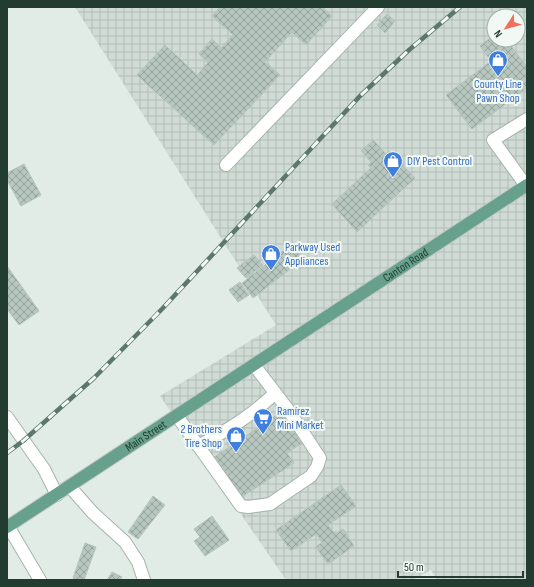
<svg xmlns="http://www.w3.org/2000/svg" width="534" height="587" viewBox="0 0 534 587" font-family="'Sofia Sans Condensed',sans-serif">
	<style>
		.industrial { fill: url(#industrial-grid); fill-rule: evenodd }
		.building { fill: url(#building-cross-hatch); stroke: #b4c5bc }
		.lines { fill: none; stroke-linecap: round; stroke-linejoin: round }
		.minor-casing { stroke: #a4b4ac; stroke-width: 14 }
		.major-casing { stroke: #c1c8c6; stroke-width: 14 }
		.minor { stroke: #fff; stroke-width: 12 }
		.major { stroke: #67a08c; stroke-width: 12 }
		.rail-casing { stroke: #5c786d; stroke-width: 4.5 }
		.rail { stroke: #f2f8f4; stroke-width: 3; stroke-dasharray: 9; stroke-linecap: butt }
		.labels { text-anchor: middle; stroke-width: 4; stroke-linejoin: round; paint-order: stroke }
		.shop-label { font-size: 12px; fill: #366cbe; stroke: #f2f8f4; text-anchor: start }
		.street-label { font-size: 12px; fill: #223c32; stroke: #f2f8f4 }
	</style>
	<defs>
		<pattern id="industrial-grid" width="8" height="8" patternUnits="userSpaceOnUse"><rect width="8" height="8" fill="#d0dbd5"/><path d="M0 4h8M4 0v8" fill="none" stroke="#b2bdb7"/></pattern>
		<pattern id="building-cross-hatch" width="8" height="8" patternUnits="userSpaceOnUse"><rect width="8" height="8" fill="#b7c6bf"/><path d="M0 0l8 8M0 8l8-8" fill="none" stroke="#94a29c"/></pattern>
	</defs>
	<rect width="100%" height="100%" fill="#e1ece6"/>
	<path class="industrial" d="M75 7H527V580H437L431 570 413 580H286L160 396 276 325ZM494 16H518V40H494Z"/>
	<g class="building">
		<polygon points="220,7 322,7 332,16 306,45 292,32 265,62 280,75 214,145 137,75 165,45 197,75 208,63 199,54 212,39 221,48 233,35 212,16"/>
		<polygon points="387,14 395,21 385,33 377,25"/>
		<polygon points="494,35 494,40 503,40 509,48 491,61 480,46"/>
		<polygon points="511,46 527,67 527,88 472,129 446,95"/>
		<polygon points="373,140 386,154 371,168 368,165 371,162 361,151"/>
		<polygon points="389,151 415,178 357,232 332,204"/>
		<polygon points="24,164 41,195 21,206 7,180 7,173"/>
		<polygon points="292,244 303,259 253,298 242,283"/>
		<polygon points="254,255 263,265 246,278 237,268"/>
		<polygon points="7,266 39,311 19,325 7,309"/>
		<polygon points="240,282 249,295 238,302 229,290"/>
		<polygon points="281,412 302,443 287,453 294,463 240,498 213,458"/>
		<polygon points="341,485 356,506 328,525 335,534 343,529 354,546 328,564 316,547 322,542 316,534 291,551 276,530"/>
		<polygon points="153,496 165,505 138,539 128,532"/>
		<polygon points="212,516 229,540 205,556 194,541 200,537 194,529"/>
		<polygon points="85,543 96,547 84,580 78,580 73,578"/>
		<polygon points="112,572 122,577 120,580 107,580"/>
	</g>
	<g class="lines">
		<g class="minor-casing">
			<g id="minor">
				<polyline points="527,119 493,140 527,187"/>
				<polyline points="226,165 378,7"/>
				<polyline points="177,416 241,506 248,507 270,504 311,476 317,467 320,458 289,411 254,365"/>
				<polyline points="7,417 44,469 57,495"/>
				<path d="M198 446C224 433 255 413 275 393"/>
				<polyline points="70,487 93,513 125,542 138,562 144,580"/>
				<polyline points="8,526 40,580"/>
			</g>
		</g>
		<g class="major-casing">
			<g id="major">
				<path id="s1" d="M7 527 527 185"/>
			</g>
		</g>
		<use href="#minor" class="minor"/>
		<use href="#major" class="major"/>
		<g class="rail-casing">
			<polyline id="rail" points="7,453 23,441 94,378 162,309 360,96 409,50 460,7"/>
		</g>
		<use href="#rail" class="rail"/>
	</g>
	<defs>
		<g id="shop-pin" transform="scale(1)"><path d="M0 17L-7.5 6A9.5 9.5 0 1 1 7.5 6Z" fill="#3f7fe0" stroke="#f2f8f4"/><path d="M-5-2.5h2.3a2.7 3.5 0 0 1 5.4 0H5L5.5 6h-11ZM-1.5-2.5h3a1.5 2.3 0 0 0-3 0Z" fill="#fff"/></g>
		<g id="supermarket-pin" transform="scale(1)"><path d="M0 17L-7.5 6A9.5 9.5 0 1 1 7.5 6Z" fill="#3f7fe0" stroke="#f2f8f4"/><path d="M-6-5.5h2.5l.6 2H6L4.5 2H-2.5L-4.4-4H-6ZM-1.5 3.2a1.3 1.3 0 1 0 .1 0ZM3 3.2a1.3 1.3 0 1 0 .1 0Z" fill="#fff"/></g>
	</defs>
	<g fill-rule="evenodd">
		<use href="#shop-pin" x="498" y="60"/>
		<use href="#shop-pin" x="393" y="161"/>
		<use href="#shop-pin" x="271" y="254"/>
		<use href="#supermarket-pin" x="263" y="418"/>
		<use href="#shop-pin" x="236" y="436"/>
	</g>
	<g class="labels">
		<g class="shop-label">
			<text x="498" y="88" text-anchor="middle">County Line<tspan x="498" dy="14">Pawn Shop</tspan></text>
			<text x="407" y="165">DIY Pest Control</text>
			<text x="285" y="251">Parkway Used<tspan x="285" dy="14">Appliances</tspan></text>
			<text x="277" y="415">Ramírez<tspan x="277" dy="14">Mini Market</tspan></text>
			<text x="222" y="433" text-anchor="end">2 Brothers<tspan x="222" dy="14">Tire Shop</tspan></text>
		</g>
		<g class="street-label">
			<text dy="4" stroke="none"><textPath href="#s1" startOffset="477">Canton Road</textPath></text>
			<text dy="4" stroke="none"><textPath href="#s1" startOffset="166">Main Street</textPath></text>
		</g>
	</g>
	<rect width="534" height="587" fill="none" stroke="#223c32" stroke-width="16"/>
	<g transform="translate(506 28) rotate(234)"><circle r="19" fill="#f2f8f4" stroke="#9fada6"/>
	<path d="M0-3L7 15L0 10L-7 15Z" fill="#ef715c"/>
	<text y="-6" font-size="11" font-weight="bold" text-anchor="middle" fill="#223c32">N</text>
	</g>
	<path d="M398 571v6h125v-6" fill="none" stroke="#223c32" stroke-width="2"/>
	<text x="404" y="571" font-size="12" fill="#223c32" stroke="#f2f8f4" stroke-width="3" paint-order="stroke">50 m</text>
</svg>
